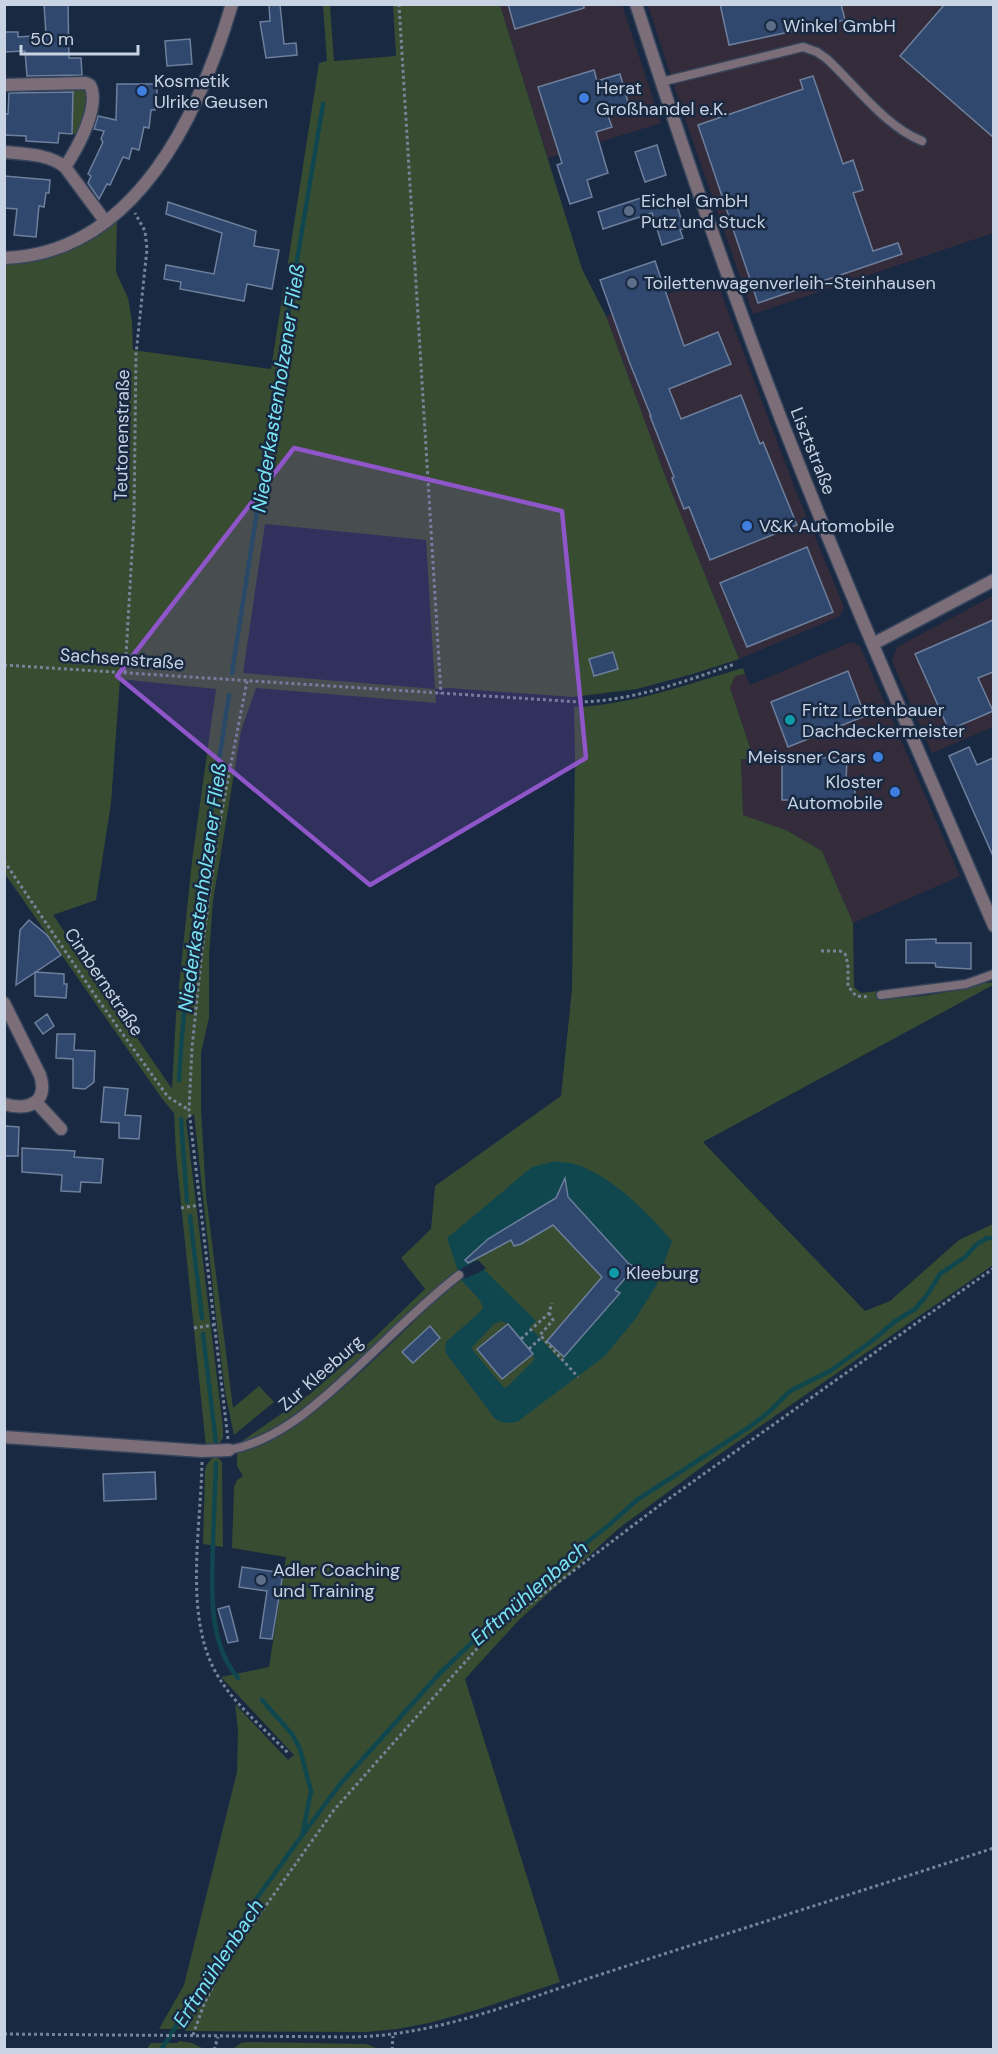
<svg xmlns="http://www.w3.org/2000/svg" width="998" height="2054" viewBox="0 0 998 2054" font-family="'DM Sans',sans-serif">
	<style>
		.commercial { fill: #352c3b }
		.green { fill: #384c32; fill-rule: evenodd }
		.water { fill: #10474f; fill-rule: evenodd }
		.pier { fill: #192941 }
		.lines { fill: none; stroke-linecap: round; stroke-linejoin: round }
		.stream { stroke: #10474f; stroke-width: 4.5 }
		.building { fill: #30486e; stroke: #6d7f9c; stroke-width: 1.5 }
		.service-casing { stroke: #35445b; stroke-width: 11 }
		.minor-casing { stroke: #35445b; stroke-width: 15 }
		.path { stroke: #768497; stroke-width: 3; stroke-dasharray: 3 3; stroke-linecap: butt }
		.service { stroke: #7b6e79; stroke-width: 8 }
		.minor { stroke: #7b6e79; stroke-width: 12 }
		.marked { fill: #8e56c8; fill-opacity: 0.2; stroke: #8e56c8; stroke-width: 4.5; stroke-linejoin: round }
		.service-dot { fill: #5c6f8a; stroke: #192941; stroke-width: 2 }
		.shop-dot { fill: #3f7fe0; stroke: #192941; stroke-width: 2 }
		.culture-dot { fill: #0f9aa8; stroke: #192941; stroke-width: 2 }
		.labels { text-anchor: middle; stroke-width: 5; stroke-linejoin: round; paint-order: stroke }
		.poi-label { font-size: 18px; fill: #c8d3e3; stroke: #192941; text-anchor: start }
		.street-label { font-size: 18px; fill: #c8d3e3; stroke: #192941 }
		.water-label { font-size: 20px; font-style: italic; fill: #7ae4f3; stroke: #192941 }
	</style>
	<rect width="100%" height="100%" fill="#192941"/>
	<g class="commercial">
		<polygon points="500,5 622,5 661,123 548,158"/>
		<polygon points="648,5 993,5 993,233 753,314 677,95"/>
		<polygon points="715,277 795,489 844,607 840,616 739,659 664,473 606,316"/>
		<polygon points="993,596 993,727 932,753 892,661 897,647"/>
		<polygon points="851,642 860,646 960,876 853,923 822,851 786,830 743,815 741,759 754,759 730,688 735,676 745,674 750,685"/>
	</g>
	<g class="green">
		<path d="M323 5H330L334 61 396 56 393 5H500L582 269 606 316 664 473 739 659 696 673 637 689 573 697 448 688 435 689 436 703 256 688 241 731 213 901 209 955V1017L201 1053V1109L206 1195 233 1408 259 1386 274 1402 234 1435 225 1392 217 1326 194 1114 186 1120 223 1428V1438L219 1444 206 1447 176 1154 174 1113 163 1100 5 874 4 264C56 260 76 247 117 217L116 272 128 298 132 322 133 350 271 369 284 285 299 290 302 272 287 269 319 63 327 61ZM265 524 426 540 435 689 243 673ZM120 679 216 689 192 861 176 1015 172 1089 53 915 96 900 111 803Z"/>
		<path d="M84 89C91 101 82 121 78 134H72V90Z"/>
		<path d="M743 668 745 674 735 676 730 688 754 759H741L743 815 786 830 822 851 853 923 854 987 861 993 878 991V999C905 998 931 996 957 990 969 988 981 981 993 983V985L703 1142 865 1311 890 1301 959 1240 993 1224V1265L710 1461 618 1529 518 1621 465 1679 560 1982 476 2010 429 2023 397 2029 366 2032 185 2031V2029H159L184 1985 237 1772 238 1730 235 1704 288 1760 294 1755 221 1677 269 1667 286 1557 232 1548 234 1487 237 1480 243 1476 237 1466V1453C247 1449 257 1445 267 1441 334 1407 393 1339 449 1288L442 1285C407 1316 281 1442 242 1441L310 1394 374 1338 425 1289 401 1258 431 1229 435 1186 561 1096 572 989 575 759 574 707C632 705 688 684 743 668Z"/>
		<polygon points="213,1457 218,1458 222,1462 223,1547 203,1544 205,1472 206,1466"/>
		<polygon points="179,2041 192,2043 204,2049 147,2049 151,2043 177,2043"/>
		<polygon points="247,2042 366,2044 379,2049 233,2049 241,2043"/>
	</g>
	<path class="water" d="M556 1161C565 1163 575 1163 583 1167 619 1183 647 1212 672 1241L656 1286 636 1318 605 1356 517 1422 505 1423 495 1419 445 1352 446 1342 481 1311 483 1307 479 1299 461 1280 447 1238 532 1167ZM560 1190 631 1266 636 1268 615 1290 619 1294 561 1361 530 1327 536 1321 474 1260 470 1254 488 1239 558 1197ZM501 1321 508 1324 535 1359 507 1387 504 1388 471 1348 494 1324Z"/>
	<polygon class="pier" points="478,1260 486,1268 478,1273 461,1280 457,1271"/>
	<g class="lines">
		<g class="stream">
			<polyline points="232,673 279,369 323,104"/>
			<path d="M179 1080C186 951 210 823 229 695"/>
			<polyline points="181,1119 187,1202"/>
			<polyline points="190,1216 202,1318"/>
			<polyline points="203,1334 216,1443"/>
			<path d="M216 1463C215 1489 214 1515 213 1541 212 1586 207 1642 238 1678"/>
			<polyline points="262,1700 292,1734 300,1749 311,1791 303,1832"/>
			<polyline points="161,2050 257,1898 303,1834 341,1783 440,1673 526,1591 609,1525 637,1500 748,1428 769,1412 790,1391 830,1371 872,1341 894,1322 915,1309 927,1295 940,1274 965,1257 976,1245 987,1238 994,1238"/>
		</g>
	</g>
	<g class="building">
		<polygon points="44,4 68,4 69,58 81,58 82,75 27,76 25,51 4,52 4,32 18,32 18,37 46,35"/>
		<polygon points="269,4 280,4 284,44 296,43 297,55 266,58 260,22 270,21"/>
		<polygon points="508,4 584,4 584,8 515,29"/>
		<polygon points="720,4 841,4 845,20 729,45"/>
		<polygon points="945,4 993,4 993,137 900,56"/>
		<polygon points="190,39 192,64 167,66 165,41"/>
		<polygon points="594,70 597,81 620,74 630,109 608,116 612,127 596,132 608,173 587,180 592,197 570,204 557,165 562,163 538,87"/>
		<polygon points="813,76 843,164 853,160 863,190 853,193 873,251 898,243 902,254 758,303 698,125 803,89 800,80"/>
		<polygon points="117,84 157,84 157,97 155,97 155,110 151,110 149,128 144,127 139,150 132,148 129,159 123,157 110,185 107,184 99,199 88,183 91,176 88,174 103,142 101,139 104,131 94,129 98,116 116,120"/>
		<polygon points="73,92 72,134 59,133 58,143 26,141 26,136 4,135 4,114 8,114 9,93"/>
		<polygon points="657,145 666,175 645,182 635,152"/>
		<polygon points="4,176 50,180 49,193 46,193 44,207 39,206 36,237 14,235 17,209 4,208"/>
		<polygon points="647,196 651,209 650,207 675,199 684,228 680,230 683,238 662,245 652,213 603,229 598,212"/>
		<polygon points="168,202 256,231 254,246 279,250 272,289 247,284 244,301 180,289 181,282 164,279 166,265 214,274 222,233 166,214"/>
		<polygon points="655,261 684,346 718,332 731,364 669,389 681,419 741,395 760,444 763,442 797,525 710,560 689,507 684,509 672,478 674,477 650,416 651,416 629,361 600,280"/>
		<polygon points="807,547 833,612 747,647 720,583"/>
		<polygon points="993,620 993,672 978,678 993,711 949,730 915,654"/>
		<polygon points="613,652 618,669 594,676 589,659"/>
		<polygon points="848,671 865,716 788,747 771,702"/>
		<polygon points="969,747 977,765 993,758 993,856 949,756"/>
		<polygon points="782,757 847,758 846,782 855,782 855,805 834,805 834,800 782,800"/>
		<polygon points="29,920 47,935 61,955 16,985 20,930"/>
		<polygon points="936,939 936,943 971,943 971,969 936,967 935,963 906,963 906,940"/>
		<polygon points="35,972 64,974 64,984 67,984 66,998 35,996"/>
		<polygon points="47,1014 54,1026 43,1034 35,1023"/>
		<polygon points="57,1034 75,1034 74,1050 95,1051 94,1082 85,1089 73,1088 73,1059 56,1058"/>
		<polygon points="104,1087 128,1089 125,1115 141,1116 139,1139 119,1138 119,1123 101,1122"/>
		<polygon points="5,1126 19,1127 18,1156 4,1156"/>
		<polygon points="22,1148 75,1151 74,1157 103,1159 101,1183 81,1182 80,1192 61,1191 62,1175 22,1172"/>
		<polygon points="565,1178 568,1197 629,1264 651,1275 628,1275 615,1290 620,1293 564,1357 547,1341 602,1277 553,1225 521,1244 514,1246 511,1240 468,1263 465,1260 488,1239 556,1198"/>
		<polygon points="508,1324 533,1354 502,1379 477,1349"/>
		<polygon points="430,1326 440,1338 413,1363 402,1352"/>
		<polygon points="155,1472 156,1499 104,1501 103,1474"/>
		<polygon points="242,1567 283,1573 272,1639 260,1638 267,1591 239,1587"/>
		<polygon points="229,1606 238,1641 228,1643 218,1609"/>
	</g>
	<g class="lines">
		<g class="service-casing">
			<g id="service">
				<path d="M661 82 803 47 817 52 827 59C856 86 886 127 922 141"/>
				<polyline points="881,995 966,984 994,974"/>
				<path d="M229 1450C277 1441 314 1407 349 1375 385 1342 420 1305 459 1275"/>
			</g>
		</g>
		<g class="minor-casing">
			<g id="minor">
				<path d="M636 4C677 131 719 256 766 380 836 565 916 745 994 926"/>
				<path d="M4 85 86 83 90 85C101 106 77 149 65 167"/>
				<path d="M4 152C25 154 49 154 65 167L105 221"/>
				<path d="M4 258C136 254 200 113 232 4"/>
				<polyline points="873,644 994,580"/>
				<path d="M4 1003 40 1075C49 1103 28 1111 4 1104"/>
				<polyline points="36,1102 61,1129"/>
				<polyline points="4,1437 202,1451 229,1450"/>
			</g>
		</g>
		<g class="path">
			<polyline points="399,4 441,694"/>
			<path d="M4 665 580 702C632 701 686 681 735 664"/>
			<polyline points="125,673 134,518 136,354 147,249 145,231 135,213"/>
			<polyline points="4,861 99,1001 168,1097 189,1110"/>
			<polyline points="821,951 840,951 845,954 848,964 848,986 856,996 870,997"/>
			<polyline points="181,1208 200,1205"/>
			<polyline points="549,1313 553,1320 540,1335 578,1377"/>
			<polyline points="194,1328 214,1325"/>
			<polyline points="521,1339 549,1313 552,1303"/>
			<polyline points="529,1349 542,1337"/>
			<polyline points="228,1439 189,1110 192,1048 202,950 218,831 247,681"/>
			<path d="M202 1462C201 1527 184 1613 215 1671 232 1703 264 1728 289 1754"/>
			<path d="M4 2034 351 2037C439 2036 523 1999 605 1973 735 1931 864 1890 994 1848"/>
			<polyline points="193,2035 204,2004 225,1963 334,1810 489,1635 660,1505 994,1268"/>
			<polyline points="214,2050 218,2037"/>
			<polyline points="392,2050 393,2036"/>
		</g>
		<use href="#service" class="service"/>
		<use href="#minor" class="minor"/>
	</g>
	<path class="marked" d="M294 448 562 511 586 758 370 885 117 676Z"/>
	<g class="service-dot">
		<circle cx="771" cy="26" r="6"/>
		<circle cx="629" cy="211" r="6"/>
		<circle cx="632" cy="283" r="6"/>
		<circle cx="261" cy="1580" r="6"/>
	</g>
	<g class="shop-dot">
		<circle cx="142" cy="91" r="6"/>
		<circle cx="584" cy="98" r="6"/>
		<circle cx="747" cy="526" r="6"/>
		<circle cx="878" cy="757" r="6"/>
		<circle cx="895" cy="792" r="6"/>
	</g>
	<g class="culture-dot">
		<circle cx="790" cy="720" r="6"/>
		<circle cx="614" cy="1273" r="6"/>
	</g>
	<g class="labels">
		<g class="poi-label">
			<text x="783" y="32">Winkel GmbH</text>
			<text x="154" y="87">Kosmetik<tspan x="154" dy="21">Ulrike Geusen</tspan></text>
			<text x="596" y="94">Herat<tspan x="596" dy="21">Großhandel e.K.</tspan></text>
			<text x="641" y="207">Eichel GmbH<tspan x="641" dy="21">Putz und Stuck</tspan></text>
			<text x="644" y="289">Toilettenwagenverleih-Steinhausen</text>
			<text x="759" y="532">V&amp;K Automobile</text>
			<text x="802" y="716">Fritz Lettenbauer<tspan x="802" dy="21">Dachdeckermeister</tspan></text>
			<text x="866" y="763" text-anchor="end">Meissner Cars</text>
			<text x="883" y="788" text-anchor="end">Kloster<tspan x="883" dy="21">Automobile</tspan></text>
			<text x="626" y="1279">Kleeburg</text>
			<text x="273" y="1576">Adler Coaching<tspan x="273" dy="21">und Training</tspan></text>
		</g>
		<g class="street-label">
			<text transform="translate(122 435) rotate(-89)" y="6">Teutonenstraße</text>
			<text transform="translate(813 451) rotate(68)" y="6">Lisztstraße</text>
			<text transform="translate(122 659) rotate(4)" y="6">Sachsenstraße</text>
			<text transform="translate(104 982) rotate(56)" y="6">Cimbernstraße</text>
			<text transform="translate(321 1373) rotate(-41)" y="6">Zur Kleeburg</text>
		</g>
		<g class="water-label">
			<text transform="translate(278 388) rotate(-81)" y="7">Niederkastenholzener Fließ</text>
			<text transform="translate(202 887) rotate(-82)" y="7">Niederkastenholzener Fließ</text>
			<text transform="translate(529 1593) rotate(-41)" y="7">Erftmühlenbach</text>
			<text transform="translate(218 1963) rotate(-57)" y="7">Erftmühlenbach</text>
		</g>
	</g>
	<rect width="998" height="2054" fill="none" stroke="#c8d3e3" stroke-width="12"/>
	<path d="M21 45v9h117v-9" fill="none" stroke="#c8d3e3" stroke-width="3"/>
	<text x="30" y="45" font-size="18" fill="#c8d3e3" stroke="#192941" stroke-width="4.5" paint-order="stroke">50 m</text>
</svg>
